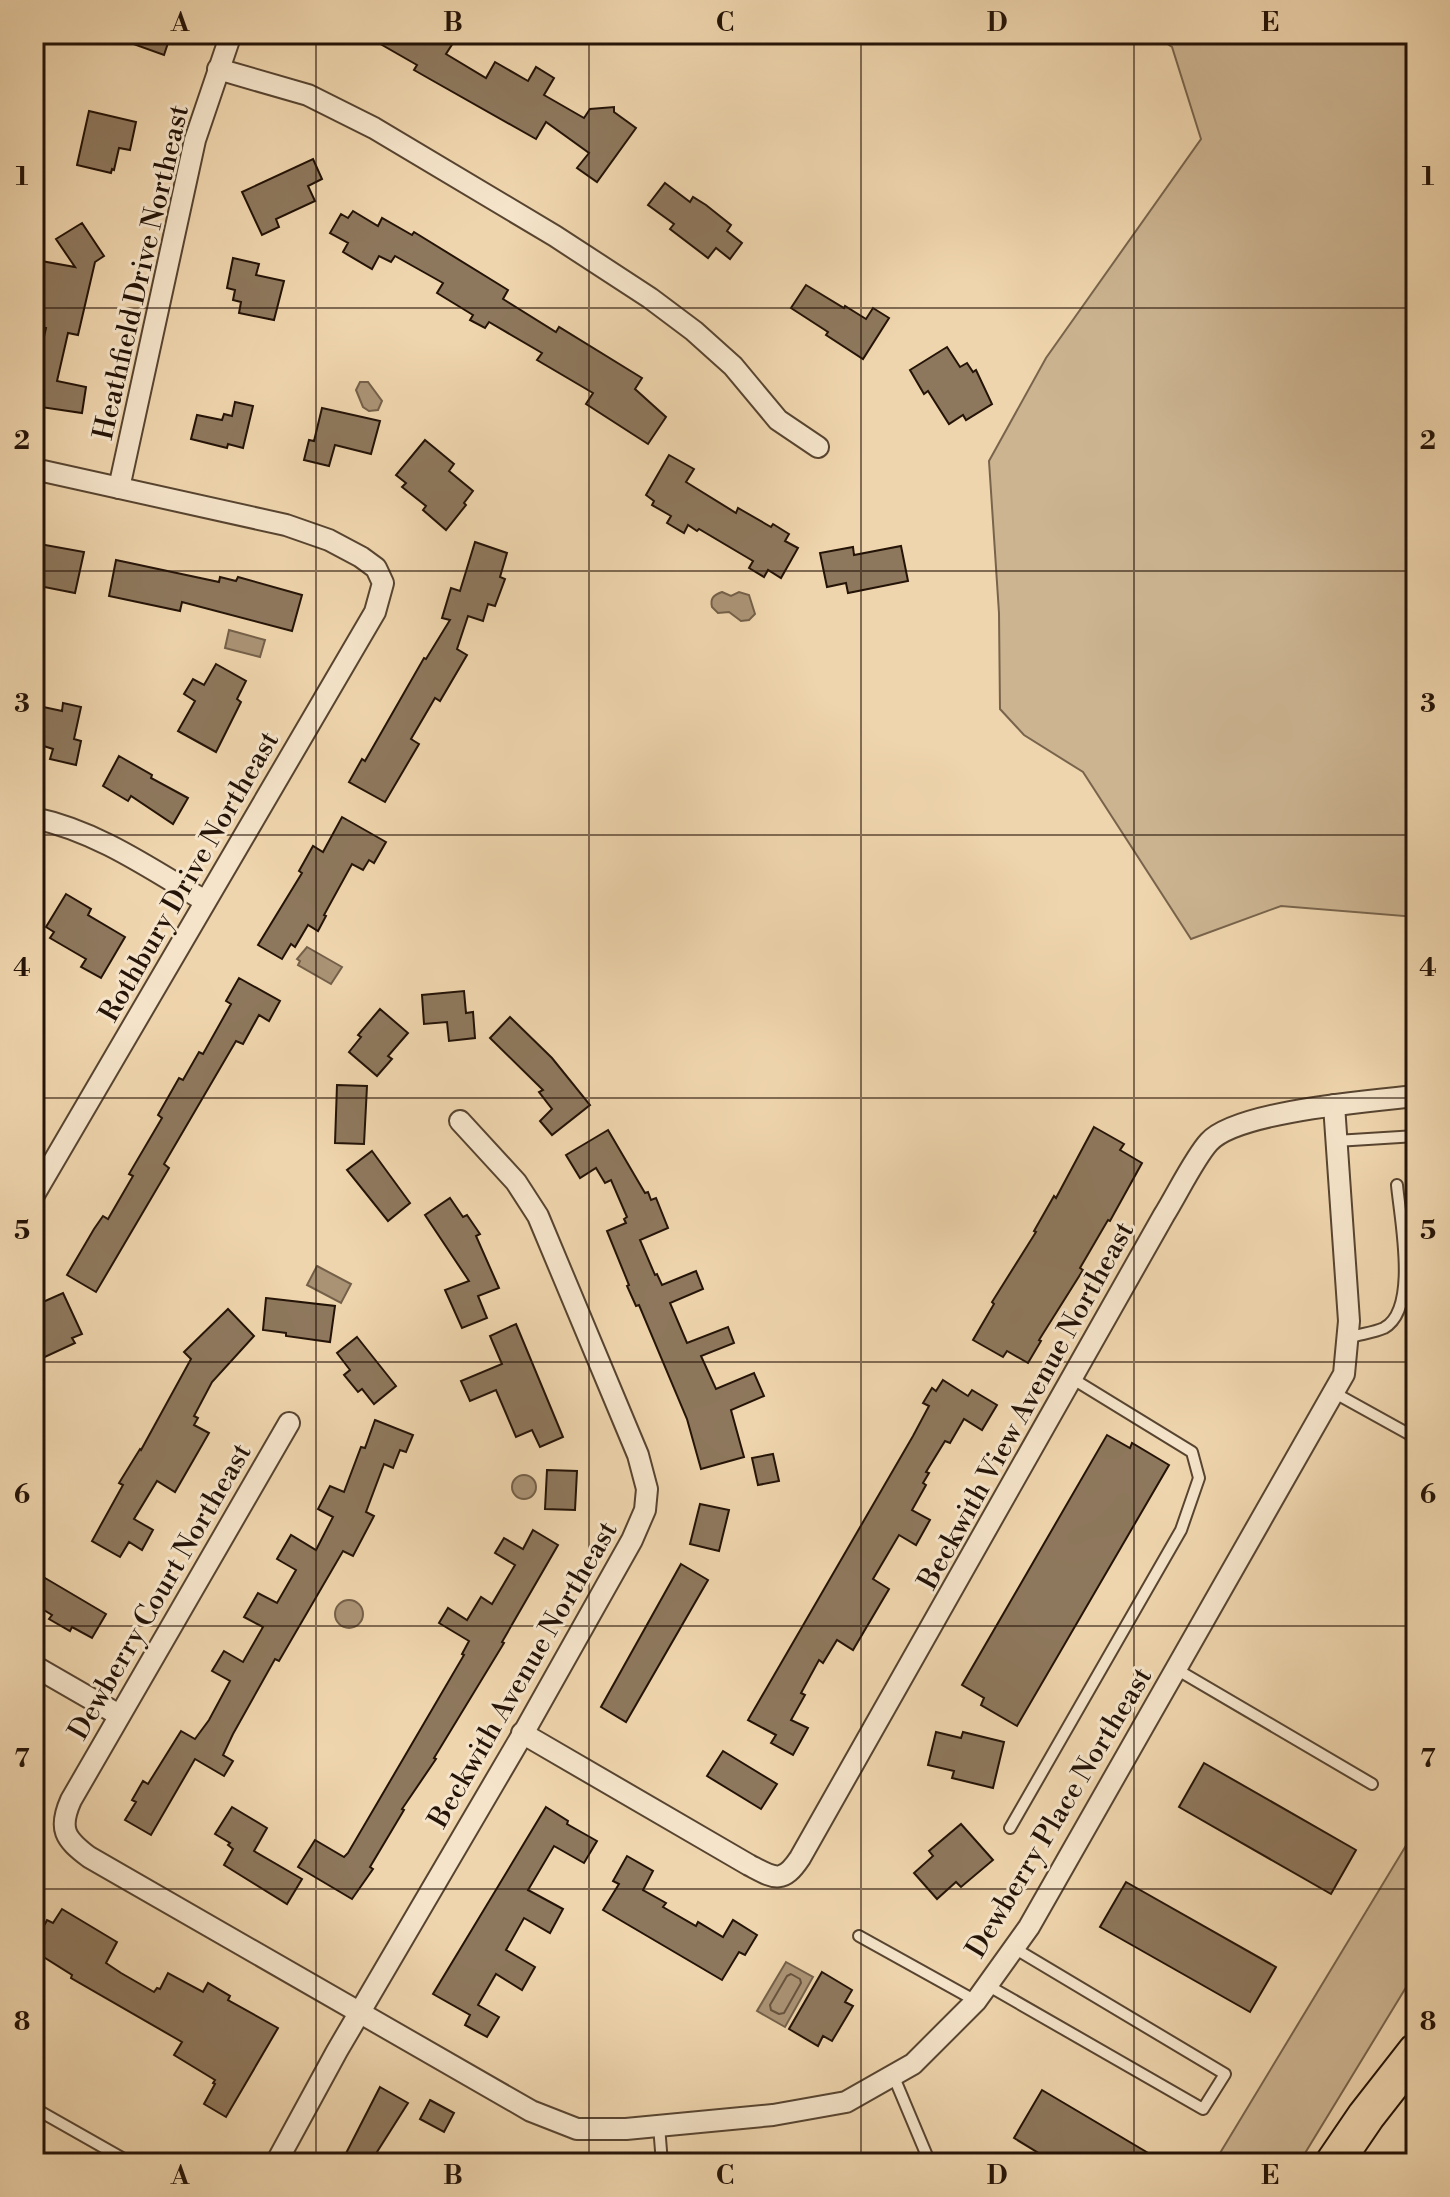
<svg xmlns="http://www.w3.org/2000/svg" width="1450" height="2197" viewBox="0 0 1450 2197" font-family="'Libre Bodoni',serif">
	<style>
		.green { fill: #ccb491; stroke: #78644c; stroke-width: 2 }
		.water { fill: #aa9375; stroke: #746049; stroke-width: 2 }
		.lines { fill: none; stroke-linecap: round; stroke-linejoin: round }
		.shore { stroke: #67533e; stroke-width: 2 }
		.building { fill: #8e785d; stroke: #241307; stroke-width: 2 }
		.lane-casing { stroke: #574430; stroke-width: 14 }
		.street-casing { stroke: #574430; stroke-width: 24 }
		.highway-casing { stroke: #241307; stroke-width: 40 }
		.lane { stroke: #f5e4ca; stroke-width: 10 }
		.street { stroke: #f5e4ca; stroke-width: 20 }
		.highway { stroke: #efd5ad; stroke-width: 36 }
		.grid { fill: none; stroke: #241307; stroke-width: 2; stroke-opacity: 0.55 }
		.labels { text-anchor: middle; stroke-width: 6; stroke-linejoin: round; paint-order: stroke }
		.street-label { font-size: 28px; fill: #241307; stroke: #f5e4ca }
		.neatline { fill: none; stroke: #241307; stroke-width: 3 }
		.grid-label { font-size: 26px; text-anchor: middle; font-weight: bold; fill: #241307 }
	</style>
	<rect width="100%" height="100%" fill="#efd5ad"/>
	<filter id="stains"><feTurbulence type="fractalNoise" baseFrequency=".0025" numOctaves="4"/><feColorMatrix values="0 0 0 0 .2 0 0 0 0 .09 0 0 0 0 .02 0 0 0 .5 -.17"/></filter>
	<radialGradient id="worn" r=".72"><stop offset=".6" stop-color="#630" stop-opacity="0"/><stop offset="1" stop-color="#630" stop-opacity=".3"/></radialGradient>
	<g class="green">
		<polygon points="1152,34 1416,34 1416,917 1281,906 1191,939 1083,772 1024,735 1000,709 999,613 989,461 1046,358 1201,139 1172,47"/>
		<polygon points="1416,1829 1416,1971 1299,2163 1214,2163"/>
	</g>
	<g class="water">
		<polygon points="360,382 368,382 382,401 378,410 369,411 363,407 356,390"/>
		<path d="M722 592 731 596 739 592 749 595 755 614 749 620 741 621 729 612 718 613 712 607C710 599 713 595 722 592Z"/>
		<polygon points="229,630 265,640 260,657 225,648"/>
		<polygon points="307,947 342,967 331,984 298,965 300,961 297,959"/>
		<polygon points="317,1266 351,1284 341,1303 307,1285"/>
		<circle cx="524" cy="1487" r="12"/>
		<circle cx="349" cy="1614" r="14"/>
		<polygon points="786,1962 813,1977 785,2027 757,2011"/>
	</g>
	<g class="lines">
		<polygon class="shore" points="791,1974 800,1979 801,1983 784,2013 779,2014 771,2010 770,2005 787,1976"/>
	</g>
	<g class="building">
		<polygon points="112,34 171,34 164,55 111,36"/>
		<polygon points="363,34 438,34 453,43 446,54 486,78 495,62 528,81 536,67 554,78 544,95 584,118 590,109 614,107 614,112 636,128 597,182 577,168 589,153 546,122 536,139 428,78 414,70 417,65"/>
		<polygon points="89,111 136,122 130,150 119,148 114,170 112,169 111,173 77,165"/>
		<polygon points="313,159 322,179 308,186 315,201 276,219 279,227 262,235 242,192"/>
		<polygon points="665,183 690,202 693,197 706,205 731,225 727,231 742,243 730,259 716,248 708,258 670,229 674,224 648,205"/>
		<polygon points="353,211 378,226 382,218 412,235 414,232 508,290 503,299 556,332 559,327 642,378 635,389 666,417 648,444 586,404 593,393 537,360 542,353 489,322 485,328 470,320 473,315 437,293 443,283 395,256 391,262 379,256 372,269 343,252 348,243 330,233 341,214 348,218"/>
		<polygon points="82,223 104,256 95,262 78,335 68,333 57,381 86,387 82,413 34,406 34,380 46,328 36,326 41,306 35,305 40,281 36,280 41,261 75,267 56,239"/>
		<polygon points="233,258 259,264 256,275 284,281 274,320 239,313 241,302 233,300 235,290 227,288"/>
		<polygon points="806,285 844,308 845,306 866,319 873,308 889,318 863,359 826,335 828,332 791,308"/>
		<polygon points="947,347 960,367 967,363 973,372 976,370 992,404 966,420 963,415 949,424 928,391 924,394 910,370"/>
		<polygon points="235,402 253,406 243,448 228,444 227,448 191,439 197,415 222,420 224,414 232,416"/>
		<polygon points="322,408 380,421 371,454 335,445 329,466 304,460 309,440 314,441"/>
		<polygon points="425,440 454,464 449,471 473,491 464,503 466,505 446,530 423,510 426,506 402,487 406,483 396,475"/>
		<polygon points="669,455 694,469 686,482 736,513 738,508 771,527 773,524 789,534 785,541 798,548 781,578 768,570 764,577 749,568 753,561 699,529 697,531 688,525 684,533 667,523 671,516 652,505 654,501 646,495"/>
		<polygon points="475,542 507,553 500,577 505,579 495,606 488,604 483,621 468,616 457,649 467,655 440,701 435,698 411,739 419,744 385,802 349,782 362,759 365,761 424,658 426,659 450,620 442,618 451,588 460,591"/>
		<polygon points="34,543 84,552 75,593 34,585"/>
		<polygon points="901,546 908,581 848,593 846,583 827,587 820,553 853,547 854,555"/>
		<polygon points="116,560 219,582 220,577 236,581 238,577 302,595 292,631 182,602 180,611 109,596"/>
		<polygon points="216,664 246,681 237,699 241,702 216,752 178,731 195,701 184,694 193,679 204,685"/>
		<polygon points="63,703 81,707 74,739 81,741 76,765 50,759 53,749 34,743 34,705 62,711"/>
		<polygon points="119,756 152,775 151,778 188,798 173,824 131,796 128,801 103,786"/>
		<polygon points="342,817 386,842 374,863 369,860 363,870 352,864 324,915 326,916 318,931 308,925 295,947 291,944 282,959 258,945 302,873 299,871 313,846 323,852"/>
		<polygon points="66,894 91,909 88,915 125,937 101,978 81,967 86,959 50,938 54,932 46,927"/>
		<polygon points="239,978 280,1001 269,1021 259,1015 243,1044 236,1041 164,1164 169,1168 96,1292 67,1275 94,1229 103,1216 108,1219 133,1176 129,1174 162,1118 158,1115 179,1078 183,1080 199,1052 203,1054 231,1004 226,1001"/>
		<polygon points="464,991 466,1013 473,1012 475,1038 449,1041 447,1022 424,1024 422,995"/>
		<polygon points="380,1009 408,1033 388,1056 392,1059 377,1076 349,1052 361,1037 358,1035"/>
		<polygon points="510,1017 552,1058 590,1105 552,1135 540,1121 552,1109 539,1092 543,1090 490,1038"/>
		<polygon points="337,1085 367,1086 364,1144 335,1143"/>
		<polygon points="1094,1127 1124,1144 1120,1150 1142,1163 1110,1221 1108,1220 1080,1268 1083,1270 1039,1340 1041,1341 1028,1363 1007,1351 1003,1357 973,1340 994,1304 992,1302 1036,1232 1034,1231 1054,1196 1056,1198"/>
		<polygon points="608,1130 645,1193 648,1192 651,1200 656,1198 668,1228 640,1240 655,1275 657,1274 662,1285 696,1271 703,1289 670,1303 687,1343 728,1327 734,1343 701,1356 716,1389 754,1373 764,1396 731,1410 744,1457 701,1469 687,1419 639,1305 636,1306 627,1286 629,1285 607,1231 626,1223 624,1219 627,1217 611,1180 605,1183 596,1168 580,1178 566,1155"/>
		<polygon points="372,1151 410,1203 388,1221 347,1170"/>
		<polygon points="450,1198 463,1217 467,1215 480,1234 476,1236 499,1288 478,1296 487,1318 462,1328 445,1290 469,1281 425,1215"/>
		<polygon points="63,1293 82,1334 72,1338 75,1343 34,1362 34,1306"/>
		<polygon points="266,1298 335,1306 330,1342 286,1336 286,1333 263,1330"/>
		<polygon points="228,1309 254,1336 212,1382 194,1416 198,1418 194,1425 209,1433 175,1492 157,1481 134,1519 153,1530 142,1550 129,1542 120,1557 92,1541 123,1485 119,1483 140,1449 141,1450 191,1359 184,1352"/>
		<polygon points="516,1324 563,1437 540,1447 532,1430 516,1437 496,1390 470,1401 461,1381 502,1364 490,1336"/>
		<polygon points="357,1337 396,1386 374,1404 362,1389 358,1392 344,1375 350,1370 337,1353"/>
		<polygon points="943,1380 968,1396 972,1390 997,1405 982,1430 964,1419 950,1443 945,1441 926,1472 929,1473 923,1483 926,1485 912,1510 930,1520 916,1545 899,1535 873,1579 889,1589 853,1650 837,1640 823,1663 819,1660 801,1693 805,1695 791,1720 808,1728 793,1755 771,1743 776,1735 748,1720 913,1436 929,1406 923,1403 932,1388 936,1391"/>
		<polygon points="375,1420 413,1435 406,1452 400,1450 393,1468 384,1464 366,1512 374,1516 353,1556 343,1551 279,1661 275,1659 233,1734 223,1755 233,1761 224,1776 195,1759 151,1835 125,1820 136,1802 132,1800 143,1781 148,1784 181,1731 195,1739 209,1720 230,1681 212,1671 224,1651 243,1662 263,1627 244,1617 258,1593 277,1603 296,1570 277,1559 291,1535 316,1550 333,1517 318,1509 330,1486 344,1492 361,1447 365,1448"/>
		<polygon points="1107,1435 1130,1448 1132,1443 1169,1465 1017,1726 981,1705 984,1698 962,1685"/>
		<polygon points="773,1454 779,1481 758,1485 752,1458"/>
		<polygon points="547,1470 577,1471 575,1510 545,1509"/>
		<polygon points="700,1504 729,1510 719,1551 690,1544"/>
		<polygon points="533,1530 558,1545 502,1642 504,1643 434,1758 436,1759 402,1809 404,1810 370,1867 373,1869 352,1899 298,1867 315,1840 344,1857 348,1853 464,1655 462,1654 469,1641 439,1623 448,1608 467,1620 481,1597 492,1604 515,1565 495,1553 504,1538 523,1549"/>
		<polygon points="681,1564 708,1580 626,1722 601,1707"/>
		<polygon points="45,1578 106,1614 92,1638 72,1627 70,1631 49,1619 52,1615 34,1604 34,1598"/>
		<polygon points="936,1732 961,1738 963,1732 1004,1742 993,1788 952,1778 954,1771 928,1765"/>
		<polygon points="723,1751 777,1784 761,1809 707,1776"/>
		<polygon points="1204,1763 1356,1850 1331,1894 1179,1807"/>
		<polygon points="232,1807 267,1828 254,1851 302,1879 287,1904 224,1865 233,1849 228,1845 230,1843 215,1834"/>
		<polygon points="546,1807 568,1821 567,1824 597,1841 584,1863 554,1846 528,1890 563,1909 550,1933 524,1918 506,1950 535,1967 522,1990 496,1974 478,2005 499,2017 487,2037 465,2025 470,2015 433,1994"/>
		<polygon points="961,1824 993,1860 961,1887 956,1882 937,1899 914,1873 933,1856 929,1851"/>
		<polygon points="627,1856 653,1871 643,1890 666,1903 663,1907 696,1926 698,1922 723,1937 733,1920 757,1935 745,1955 739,1952 722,1980 603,1910 619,1884 613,1881"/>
		<polygon points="1126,1882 1276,1967 1250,2012 1100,1927"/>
		<polygon points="62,1909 117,1942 106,1963 121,1973 154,1992 157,1988 160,1989 168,1973 203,1992 208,1983 230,1996 228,2000 278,2028 226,2117 204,2104 215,2084 213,2083 215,2080 174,2055 182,2042 71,1978 72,1975 34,1951 34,1916 45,1924 47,1920 53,1923"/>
		<polygon points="822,1972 852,1990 845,2002 853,2006 832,2041 823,2036 818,2046 789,2029"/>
		<polygon points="380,2087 408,2103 370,2163 341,2163"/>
		<polygon points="1042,2090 1165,2163 1055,2163 1014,2138"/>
		<polygon points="430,2100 454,2113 444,2132 420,2119"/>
	</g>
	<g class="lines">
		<g class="lane-casing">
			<g id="lane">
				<polyline points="1336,1141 1416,1136"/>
				<path d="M1348 1338C1359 1334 1373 1333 1384 1328 1419 1309 1400 1219 1397 1185"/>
				<polyline points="1333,1392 1416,1438"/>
				<polyline points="1176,1669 1372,1784"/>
				<polyline points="1010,1828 1181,1530 1199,1478 1192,1452 1073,1379"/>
				<polyline points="859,1936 976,2001"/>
				<polyline points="987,1985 1203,2109 1225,2074 1014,1948"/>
				<polyline points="893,2075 930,2163"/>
				<polyline points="34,2108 131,2163"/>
				<polyline points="659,2126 662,2163"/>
			</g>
		</g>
		<g class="street-casing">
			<g id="street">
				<polyline points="218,69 308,95 374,128 555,236 650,298 694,331 733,366 778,420 818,447"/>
				<polyline points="34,469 286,525 329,540 361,557 376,568 383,583 375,612 34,1195"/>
				<polyline points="119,488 195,140 231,34"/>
				<path d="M34 818C97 831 151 869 205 901"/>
				<path d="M289 1423 71 1800C58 1829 65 1839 89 1857L531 2111 577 2129H626L773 2115 846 2102 913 2064 976 2001 1029 1927 1344 1374 1349 1321 1334 1105"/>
				<polyline points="34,1666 119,1715"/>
				<path d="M522 1733 749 1865C774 1878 782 1885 800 1858L1164 1215C1176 1196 1195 1157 1209 1142 1237 1111 1372 1101 1416 1096"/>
				<polyline points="276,2163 337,2051 524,1732 632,1540 645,1510 647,1489 638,1455 538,1216 516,1182 460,1121"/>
			</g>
		</g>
		<g class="highway-casing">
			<polyline id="highway" points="1334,2163 1366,2116 1416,2052"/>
		</g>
		<use href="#lane" class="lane"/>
		<use href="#street" class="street"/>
		<use href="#highway" class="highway"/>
	</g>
	<path class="grid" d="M316 34V2163M589 34V2163M861 34V2163M1134 34V2163M34 308H1416M34 571H1416M34 835H1416M34 1098H1416M34 1362H1416M34 1626H1416M34 1889H1416"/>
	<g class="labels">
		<g class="street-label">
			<text transform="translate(140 272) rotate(-77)" y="10">Heathfield Drive Northeast</text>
			<text transform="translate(188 876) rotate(-60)" y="10">Rothbury Drive Northeast</text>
			<text transform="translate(1025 1405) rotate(-61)" y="10">Beckwith View Avenue Northeast</text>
			<text transform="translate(159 1591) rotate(-60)" y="10">Dewberry Court Northeast</text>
			<text transform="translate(522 1674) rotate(-60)" y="10">Beckwith Avenue Northeast</text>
			<text transform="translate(1058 1812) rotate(-59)" y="10">Dewberry Place Northeast</text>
		</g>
	</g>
	<rect width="1450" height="2197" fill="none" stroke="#efd5ad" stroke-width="88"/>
	<rect x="44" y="44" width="1362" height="2109" class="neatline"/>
	<g class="grid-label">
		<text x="180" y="31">A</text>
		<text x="453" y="31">B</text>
		<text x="725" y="31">C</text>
		<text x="997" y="31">D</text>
		<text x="1270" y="31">E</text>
		<text x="22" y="185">1</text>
		<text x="1428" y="185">1</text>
		<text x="22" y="449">2</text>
		<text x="1428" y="449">2</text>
		<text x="22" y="712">3</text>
		<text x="1428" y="712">3</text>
		<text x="22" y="976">4</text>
		<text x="1428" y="976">4</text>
		<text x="22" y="1239">5</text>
		<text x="1428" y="1239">5</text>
		<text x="22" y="1503">6</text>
		<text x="1428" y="1503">6</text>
		<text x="22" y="1767">7</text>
		<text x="1428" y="1767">7</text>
		<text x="22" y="2030">8</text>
		<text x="1428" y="2030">8</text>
		<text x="180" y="2184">A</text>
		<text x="453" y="2184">B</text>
		<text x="725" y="2184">C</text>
		<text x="997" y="2184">D</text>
		<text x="1270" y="2184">E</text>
	</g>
	<rect width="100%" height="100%" filter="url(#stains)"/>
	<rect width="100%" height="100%" fill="url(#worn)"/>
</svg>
